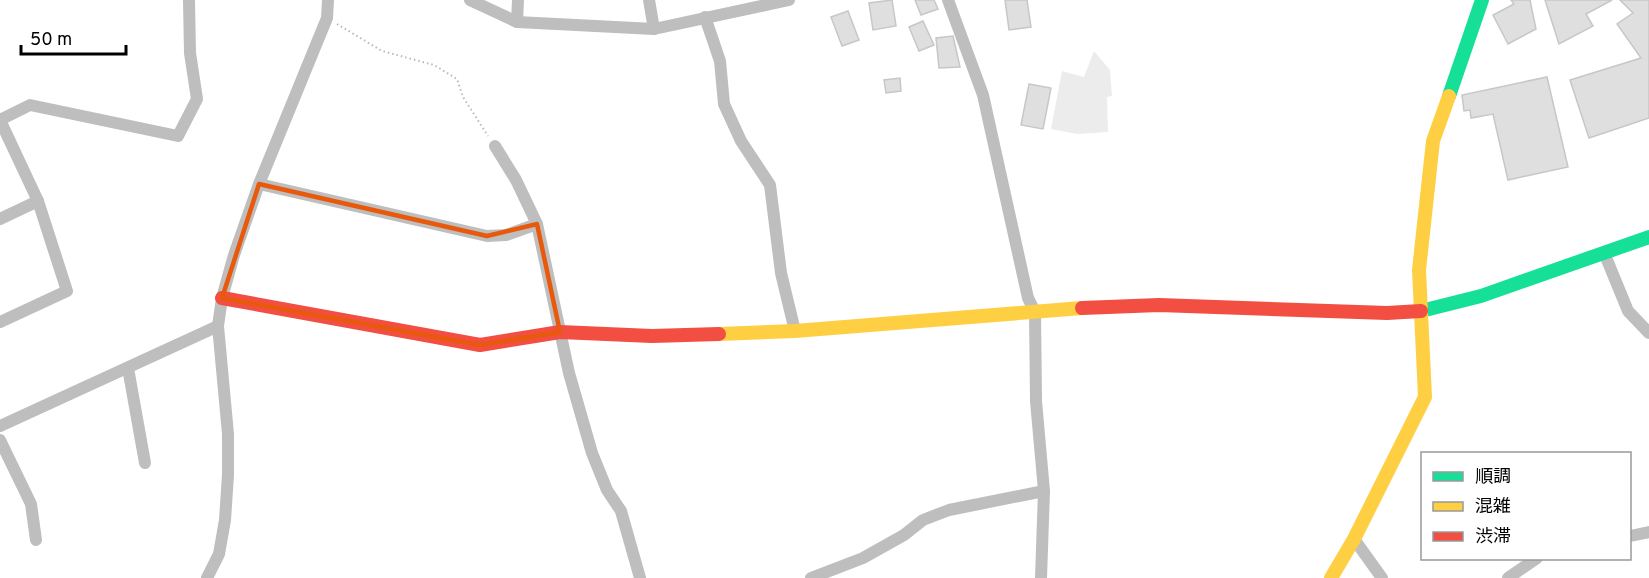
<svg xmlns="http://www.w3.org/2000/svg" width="1649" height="578" viewBox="0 0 1649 578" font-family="Overpass,'Noto Sans JP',sans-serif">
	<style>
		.green { fill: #ececec }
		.building { fill: #dfdfdf; stroke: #c7c7c7; stroke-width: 1.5 }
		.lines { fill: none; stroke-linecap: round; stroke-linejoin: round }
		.path { stroke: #b9b9b9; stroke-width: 2; stroke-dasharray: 1.5 3; stroke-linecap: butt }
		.street { stroke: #bebebe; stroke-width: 12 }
		.fast { stroke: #16e098; stroke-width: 14 }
		.slow { stroke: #ffcf43; stroke-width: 14 }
		.jam { stroke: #f24e42; stroke-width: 14 }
		.marked { fill: none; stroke: #e8590c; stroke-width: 4.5; stroke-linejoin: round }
	</style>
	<rect width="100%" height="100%" fill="#fff"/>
	<polygon class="green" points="1094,51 1110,70 1112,96 1107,97 1108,132 1077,134 1051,129 1062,71 1084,77"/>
	<g class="building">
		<polygon points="892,0 896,26 873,30 869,3"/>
		<polygon points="915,0 934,0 938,9 921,15"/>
		<polygon points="1005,0 1027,0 1031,27 1009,30"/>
		<polygon points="1511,0 1530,0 1536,29 1508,44 1493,15 1514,4"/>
		<polygon points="1545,0 1612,0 1586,14 1593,26 1559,44"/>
		<polygon points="1620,0 1649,0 1649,118 1589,138 1570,80 1641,58 1617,24 1633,13"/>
		<polygon points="848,11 859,40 842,46 831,17"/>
		<polygon points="923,21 934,45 919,51 909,27"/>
		<polygon points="953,36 960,67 939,68 936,38"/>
		<polygon points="1547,77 1568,167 1508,180 1493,114 1471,118 1470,110 1464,111 1462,95"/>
		<polygon points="900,78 901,91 886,93 884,80"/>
		<polygon points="1029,84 1051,88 1043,129 1021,125"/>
	</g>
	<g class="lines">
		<polyline class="path" points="337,24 382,51 434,65 457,79 463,97 488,136"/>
		<g class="street">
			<polyline points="470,0 517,22 654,29 789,0"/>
			<polyline points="649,0 654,29"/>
			<polyline points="948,0 983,95 1028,298 1035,312 1036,401 1044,491 1041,578"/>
			<polyline points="705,17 720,61 724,104 741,141 770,185 781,273 795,331"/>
			<polyline points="517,22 518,0"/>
			<polyline points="0,120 30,105 178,136 197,99 190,53 189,0"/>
			<polyline points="495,146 516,180 537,224 569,373 592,453 607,490 621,511 640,578"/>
			<polyline points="259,184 487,236 506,235 537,224"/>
			<polyline points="0,219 38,201"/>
			<polyline points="1605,255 1628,311 1649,333"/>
			<polyline points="0,322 67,291 38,201 0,120"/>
			<polyline points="128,368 145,463"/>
			<polyline points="0,426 218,326"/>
			<polyline points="0,440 31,504 36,540"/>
			<polyline points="1630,536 1649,532"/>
			<polyline points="1354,539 1382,578"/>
			<polyline points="207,578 219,554 225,520 228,475 228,434 218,326 222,298 234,255 259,184 327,18 328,0"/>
			<polyline points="811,578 863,558 904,535 923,520 949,510 1044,491"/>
			<polyline points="1508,578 1537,558"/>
		</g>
		<g class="fast">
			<polyline points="1449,96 1482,0"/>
			<polyline points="1421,311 1481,296 1649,237"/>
		</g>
		<g class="slow">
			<polyline points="719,334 795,331 1082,308"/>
			<polyline points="1331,578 1354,539 1425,397 1419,270 1433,141 1449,96"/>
		</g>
		<g class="jam">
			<polyline points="222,298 480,345 560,332 652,336 719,334"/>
			<polyline points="1082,308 1159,305 1387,313 1421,311"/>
		</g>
	</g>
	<path class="marked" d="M259 184 487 236 537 224 560 332 480 345 222 298Z"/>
	<rect x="1421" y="452" width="210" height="108" fill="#ffffff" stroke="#999999" stroke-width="1.5"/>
	<rect x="1433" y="472" width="30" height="9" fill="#16e098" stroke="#999999" stroke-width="1.5"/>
	<text x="1475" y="482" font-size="18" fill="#000000">順調</text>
	<rect x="1433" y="502" width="30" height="9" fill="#ffcf43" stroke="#999999" stroke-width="1.5"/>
	<text x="1475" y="512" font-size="18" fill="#000000">混雑</text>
	<rect x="1433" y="532" width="30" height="9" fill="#f24e42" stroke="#999999" stroke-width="1.5"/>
	<text x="1475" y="542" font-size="18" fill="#000000">渋滞</text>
	<path d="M21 45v9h105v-9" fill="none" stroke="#000000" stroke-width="3"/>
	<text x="30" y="45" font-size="18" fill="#000000" stroke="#ffffff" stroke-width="4.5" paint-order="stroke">50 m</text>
</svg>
